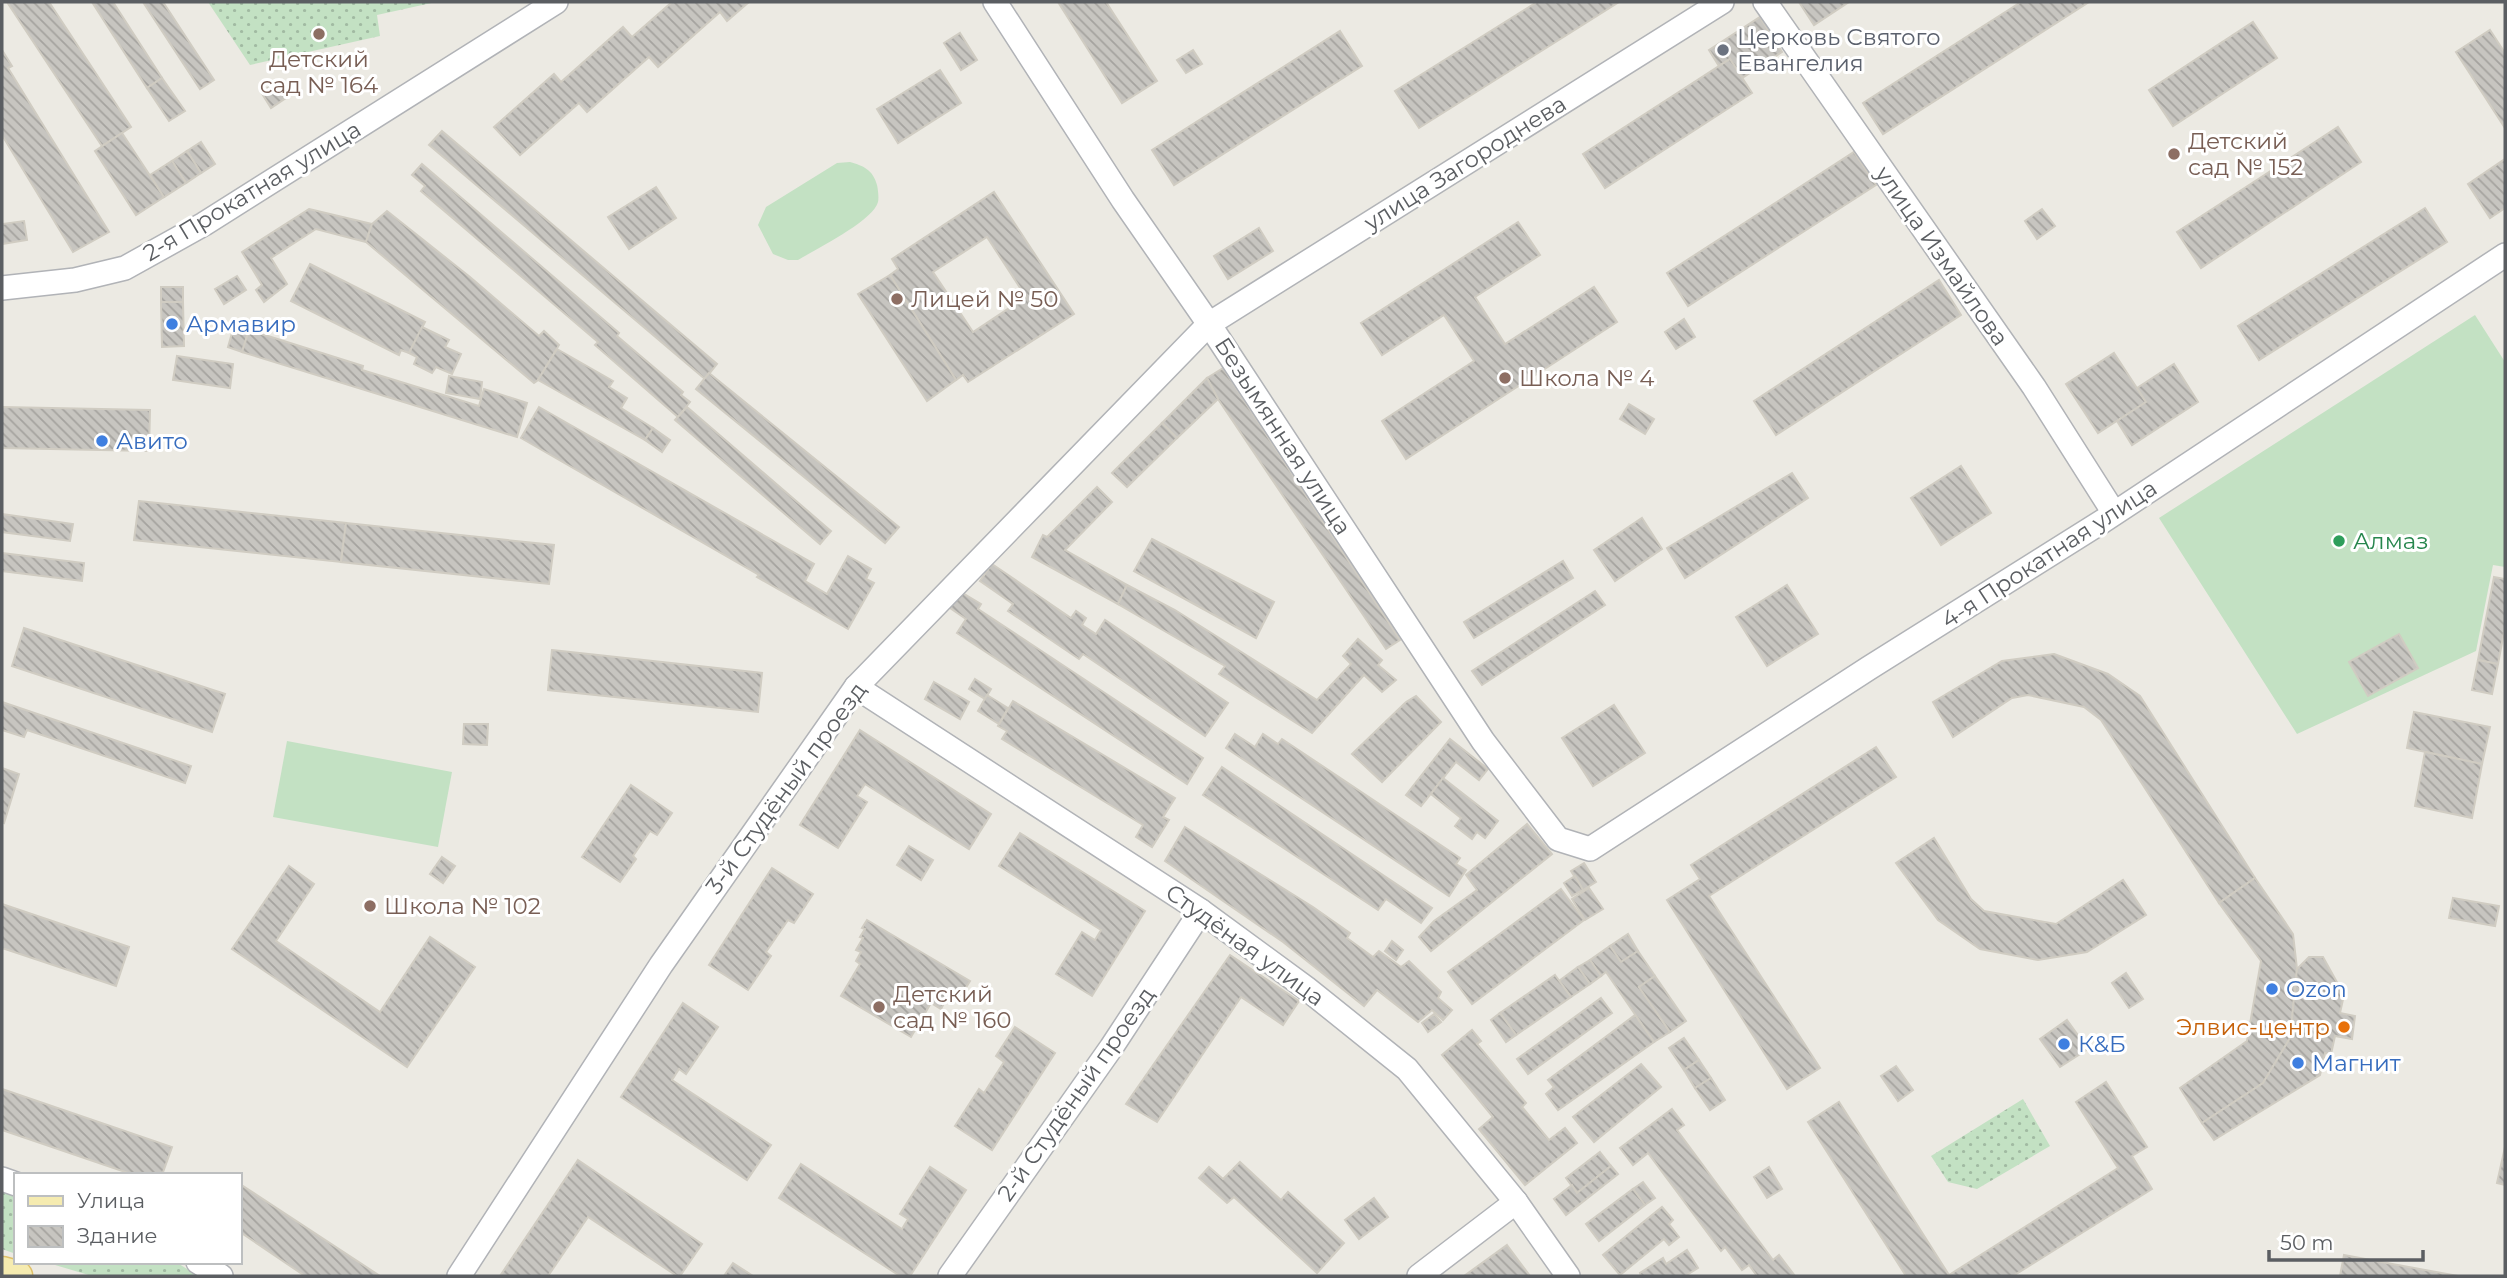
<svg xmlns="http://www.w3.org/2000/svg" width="2507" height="1278" viewBox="0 0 2507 1278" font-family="Montserrat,sans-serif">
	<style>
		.grass { fill: url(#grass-dots) }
		.pitch { fill: #c3e1c3 }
		.building { fill: url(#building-back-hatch); stroke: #d0ccc2; stroke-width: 2; fill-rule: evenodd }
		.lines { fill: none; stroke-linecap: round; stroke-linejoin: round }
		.minor-casing { stroke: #b1b3b7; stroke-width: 26 }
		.major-casing { stroke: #dfc069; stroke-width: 33 }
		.minor { stroke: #fff; stroke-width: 23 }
		.major { stroke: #f5ebb0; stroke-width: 30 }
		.education-dot { fill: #8d6e63; stroke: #fff; stroke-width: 2.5 }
		.worship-dot { fill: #6b7280; stroke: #fff; stroke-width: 2.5 }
		.shop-dot { fill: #3f7fe0; stroke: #fff; stroke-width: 2.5 }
		.leisure-dot { fill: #2e9e5b; stroke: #fff; stroke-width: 2.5 }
		.food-dot { fill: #e8710a; stroke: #fff; stroke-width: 2.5 }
		.labels { text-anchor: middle; stroke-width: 6; stroke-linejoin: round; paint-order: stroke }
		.worship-label { font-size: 23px; fill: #5b616d; stroke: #fff; text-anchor: start }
		.education-label { font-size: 23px; fill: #785e54; stroke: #fff; text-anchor: start }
		.street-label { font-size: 23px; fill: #5b5e62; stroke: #fff }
		.shop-label { font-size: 23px; fill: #366cbe; stroke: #fff; text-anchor: start }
		.leisure-label { font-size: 23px; fill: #27864d; stroke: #fff; text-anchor: start }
		.food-label { font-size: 23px; fill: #c56008; stroke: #fff; text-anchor: end }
	</style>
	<defs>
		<pattern id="grass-dots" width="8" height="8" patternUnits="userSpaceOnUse" patternTransform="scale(1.75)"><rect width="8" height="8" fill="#c3e1c3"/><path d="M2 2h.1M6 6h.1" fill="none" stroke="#a1baa2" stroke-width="1.8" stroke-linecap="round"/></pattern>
		<pattern id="building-back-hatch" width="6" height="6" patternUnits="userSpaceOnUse" patternTransform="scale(1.75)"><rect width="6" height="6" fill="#c7c5c0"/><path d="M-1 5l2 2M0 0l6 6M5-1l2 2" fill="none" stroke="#a5a39f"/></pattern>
	</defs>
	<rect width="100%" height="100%" fill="#eceae3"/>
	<g class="grass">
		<polygon points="208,2 436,2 377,15 380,36 250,65"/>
		<polygon points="2023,1099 2050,1146 1977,1189 1948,1182 1931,1156"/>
		<polygon points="2,1188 16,1193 16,1254 2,1249"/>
		<polygon points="45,1262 176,1262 198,1276 92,1276"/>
	</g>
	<g class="pitch">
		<path d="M850 162C864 166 873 170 877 185 878 189 879 198 878 202 873 221 816 249 798 260H788L773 254 758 225 766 207 837 163Z"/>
		<polygon points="2475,315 2505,362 2505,567 2493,565 2476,651 2297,734 2159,518"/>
		<polygon points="287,741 452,772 438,847 273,817"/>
	</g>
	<g class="building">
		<polygon points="7,2 49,2 131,127 102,146"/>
		<polygon points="92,2 113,2 162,78 147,88"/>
		<polygon points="143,2 163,2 214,80 200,89"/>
		<polygon points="672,2 749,2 727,21 720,12 658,67 649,57 587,112 579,103 520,155 494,127 554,74 561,82 623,27 632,37"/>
		<polygon points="1058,2 1106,2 1157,81 1122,103"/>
		<polygon points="1537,2 1619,2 1419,128 1395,91"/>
		<polygon points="1799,2 1849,2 1814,25"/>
		<polygon points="2021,2 2089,2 1883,134 1863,103"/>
		<polygon points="1760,17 1782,52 1742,78 1730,59 1719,66 1709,50"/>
		<polygon points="2253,22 2277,58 2173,126 2149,90"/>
		<polygon points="2490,30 2505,53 2505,128 2456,52"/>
		<polygon points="1340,31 1362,66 1174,185 1152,150"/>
		<polygon points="960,33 977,60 961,70 944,43"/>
		<polygon points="2,50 12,66 8,68 109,232 73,252 2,135"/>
		<polygon points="1193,50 1202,64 1186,73 1177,60"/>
		<polygon points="1730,59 1752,93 1605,188 1583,154"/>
		<polygon points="940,70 961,103 898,143 877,109"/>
		<polygon points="162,78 185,111 169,121 147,88"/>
		<polygon points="279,81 289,96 271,108 261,92"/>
		<polygon points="2338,127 2361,162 2201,268 2177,232"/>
		<polygon points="442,131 717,364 705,379 429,145"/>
		<polygon points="122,133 164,197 136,215 95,151"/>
		<polygon points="201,142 215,164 201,173 187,151"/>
		<polygon points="187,151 201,173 186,183 172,161"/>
		<polygon points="1854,152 1876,185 1688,306 1667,273"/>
		<polygon points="2505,159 2505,208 2490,218 2468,184"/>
		<polygon points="172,161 186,183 164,197 150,175"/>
		<polygon points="422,164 619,333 617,336 683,392 681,395 690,402 678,417 595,345 598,342 421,191 425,186 412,175"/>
		<polygon points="656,187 676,218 629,249 608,217"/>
		<path d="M994 192 1074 314 968 382 963 375 956 380 890 275 898 269 892 259ZM987 237 1026 297 973 332 933 272Z"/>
		<polygon points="2425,208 2447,242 2259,360 2238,326"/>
		<polygon points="309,209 372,224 366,242 316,229 271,258 287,284 264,302 256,290 262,285 242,252"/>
		<polygon points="2042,209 2055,226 2037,239 2025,221"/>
		<polygon points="387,211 470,277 539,336 544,331 559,345 538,380 534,383 366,242 372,224"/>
		<polygon points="24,221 27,240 2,244 2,224"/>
		<polygon points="1518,222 1540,255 1475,297 1505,344 1594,287 1617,322 1406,459 1382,421 1474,361 1444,315 1382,355 1361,323"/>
		<polygon points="1259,228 1273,251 1228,279 1214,256"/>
		<polygon points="310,264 425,322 409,353 401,350 399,355 291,301"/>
		<polygon points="890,275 956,380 927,401 858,294"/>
		<polygon points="237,276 246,290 224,304 215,289"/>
		<polygon points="1939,280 1961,315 1776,435 1754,401"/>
		<rect x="161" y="287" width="22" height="15"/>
		<polygon points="161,302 183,302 184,346 162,347"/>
		<polygon points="1684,319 1695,337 1676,349 1665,332"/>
		<polygon points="234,326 249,330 242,352 228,347"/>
		<polygon points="422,327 449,340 445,347 461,354 452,374 436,367 432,373 414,364 417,357 409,353"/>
		<polygon points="249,330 363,366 362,370 479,406 484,389 527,403 517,437 242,352"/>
		<polygon points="557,349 613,381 609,387 627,398 621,408 653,428 645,440 538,380"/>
		<polygon points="2114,353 2146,402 2098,433 2066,384"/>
		<polygon points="177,356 233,364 230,388 173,380"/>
		<polygon points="2174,364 2198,402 2132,445 2117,421 2146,402 2137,388"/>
		<polygon points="1223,368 1400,640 1386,649 1218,399 1207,378"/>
		<polygon points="709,373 899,527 885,543 696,389"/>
		<polygon points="449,376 482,382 480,399 446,393"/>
		<polygon points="1207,378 1218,399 1177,438 1162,423"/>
		<polygon points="1629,404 1654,419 1645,434 1620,419"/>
		<polygon points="2,407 150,410 149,451 2,448"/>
		<polygon points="539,407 814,564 805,581 827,594 848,556 871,569 866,579 874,583 848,629 757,577 759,575 521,438"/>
		<polygon points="687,407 831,531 820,544 675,420"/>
		<polygon points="1162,423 1177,438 1127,487 1112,473"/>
		<polygon points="653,428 670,440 662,452 645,440"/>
		<polygon points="1961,466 1991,513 1941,545 1911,498"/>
		<polygon points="1792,473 1808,498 1685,578 1667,548"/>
		<polygon points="1097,487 1112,502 1065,550 1127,585 1118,604 1032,557 1043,535 1047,537"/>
		<polygon points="139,501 346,523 341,562 134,540"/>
		<polygon points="2,514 73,524 70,541 2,532"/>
		<polygon points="1642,518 1662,549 1615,581 1594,550"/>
		<polygon points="346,523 554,545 549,584 341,562"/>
		<polygon points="1152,539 1274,602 1256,638 1134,571"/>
		<polygon points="2,553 84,563 82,581 2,571"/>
		<polygon points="1563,561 1573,578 1474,638 1464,622"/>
		<polygon points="992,564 1071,618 1076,611 1086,618 1082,625 1096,634 1105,620 1228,703 1205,736 1083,654 1079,659 1008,611 1013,604 980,581"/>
		<polygon points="2494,577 2505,579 2505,627 2498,664 2478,660"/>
		<polygon points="1127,585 1175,610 1317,700 1351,664 1343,656 1358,639 1382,660 1378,665 1396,680 1382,692 1364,675 1312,733 1219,674 1225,666 1118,604"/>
		<polygon points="1787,585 1818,634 1767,666 1736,617"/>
		<polygon points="1595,591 1605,605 1482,685 1472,671"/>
		<polygon points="961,592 981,604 978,609 1203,758 1187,784 957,633 966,619 950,608"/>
		<polygon points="24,628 225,694 212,732 12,666"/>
		<polygon points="2399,634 2418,668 2368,696 2349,662"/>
		<polygon points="552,650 762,673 758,712 548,690"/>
		<polygon points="2054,654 2108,674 2140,696 2255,878 2219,903 2101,720 2084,707 2028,695 2012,698 1953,737 1933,702 2002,661"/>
		<polygon points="2478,660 2498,664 2492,694 2472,690"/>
		<polygon points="975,679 991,689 985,699 969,689"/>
		<polygon points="934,682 969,702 960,719 925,699"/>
		<polygon points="987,695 1008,708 999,724 978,711"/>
		<polygon points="1416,696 1441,722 1382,782 1352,754 1406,702"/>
		<polygon points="1013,701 1175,798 1163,817 1169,820 1152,847 1136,837 1143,825 1002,739 1007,731 998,726"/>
		<polygon points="2,702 191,766 185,783 27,730 24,737 2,730"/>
		<polygon points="1614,705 1645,753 1593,786 1562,738"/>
		<polygon points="2414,712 2490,727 2482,764 2407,748"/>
		<polygon points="464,724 488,724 487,745 463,744"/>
		<polygon points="860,730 991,814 969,849 865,784 857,796 867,802 838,848 800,825"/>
		<polygon points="1235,734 1255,747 1263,734 1278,744 1282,739 1460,858 1456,864 1466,870 1449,896 1226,748"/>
		<polygon points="1450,739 1488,769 1479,780 1456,762 1421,806 1406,795"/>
		<polygon points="1876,747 1896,777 1709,896 1820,1068 1787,1089 1667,900 1700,879 1691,865"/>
		<polygon points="2425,752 2482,764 2472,818 2415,806"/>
		<polygon points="1222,767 1432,908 1421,923 1386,899 1378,910 1203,795"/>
		<polygon points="2,768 19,774 4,823 2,822"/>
		<polygon points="1443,778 1498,821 1485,838 1477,832 1472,839 1455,826 1461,818 1431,794"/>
		<polygon points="631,785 672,813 657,835 650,831 633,856 636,859 620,882 582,857"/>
		<polygon points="1527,824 1552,854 1431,951 1419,937 1434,921 1477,890 1466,875"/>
		<polygon points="1185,827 1313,907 1350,933 1347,938 1373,957 1379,951 1401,967 1409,961 1441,992 1438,998 1452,1010 1443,1020 1432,1010 1418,1022 1377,990 1364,1006 1283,942 1165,861"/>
		<polygon points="1020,833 1145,911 1092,996 1056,974 1082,932 1095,940 1101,930 999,866"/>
		<polygon points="1934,838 1971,899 1984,911 2056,924 2123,880 2146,915 2087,952 2038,960 1980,949 1938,920 1896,863"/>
		<polygon points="909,846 933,860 921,880 897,865"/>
		<polygon points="442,857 455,866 443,883 430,874"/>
		<polygon points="1584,863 1596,882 1583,890 1571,871"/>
		<polygon points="289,866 314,884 276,941 380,1012 430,937 475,967 407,1067 232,949"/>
		<polygon points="772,868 813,894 794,923 788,920 766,952 771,956 748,990 709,965"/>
		<polygon points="1575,876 1583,890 1572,896 1564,883"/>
		<polygon points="2255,878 2293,934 2297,969 2290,1038 2263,1083 2202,1123 2180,1088 2247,1041 2261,961 2219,903"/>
		<polygon points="1589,888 1603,909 1585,920 1572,899"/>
		<polygon points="1561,889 1584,920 1472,1004 1448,972"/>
		<polygon points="2453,898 2499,906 2495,926 2449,918"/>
		<polygon points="2,904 129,947 116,986 2,948"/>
		<polygon points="867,920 970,981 965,989 962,988 959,993 956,991 949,1003 945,1001 941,1009 931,1003 911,1037 841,996 860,964 856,961 861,952 856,950 863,938 860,937 865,929 862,928"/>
		<polygon points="1628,934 1638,951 1621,962 1610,946"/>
		<polygon points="1392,941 1403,950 1396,960 1385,951"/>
		<polygon points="1610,946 1621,962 1638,951 1655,976 1639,987 1670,1032 1654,1042 1606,972 1601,976 1590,960"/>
		<polygon points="1230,955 1299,1001 1283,1025 1241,997 1157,1122 1126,1104"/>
		<polygon points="2309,957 2323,957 2344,995 2340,1013 2355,1016 2352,1039 2335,1036 2331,1054 2325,1053 2320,1075 2214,1140 2202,1123 2263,1083 2290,1038 2297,969"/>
		<polygon points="1590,960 1601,976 1590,984 1578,967"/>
		<polygon points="1578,967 1590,984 1571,997 1559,981"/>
		<polygon points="2126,973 2143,999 2129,1008 2112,983"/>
		<polygon points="1555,975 1571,997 1516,1035 1500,1013"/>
		<polygon points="1655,976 1686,1021 1670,1032 1639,987"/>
		<polygon points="1601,998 1612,1013 1528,1074 1517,1059"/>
		<polygon points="683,1003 718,1027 686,1074 679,1069 672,1080 771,1145 747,1180 621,1097"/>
		<polygon points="1500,1013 1516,1035 1506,1042 1491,1020"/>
		<polygon points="1434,1014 1441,1022 1428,1032 1422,1023"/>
		<polygon points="1635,1015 1654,1042 1558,1110 1546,1094 1554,1087 1548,1080"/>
		<polygon points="2067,1020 2088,1049 2060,1067 2040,1039"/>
		<polygon points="1015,1027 1055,1053 992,1150 955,1126 979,1089 984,1093 1004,1062 996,1056"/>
		<polygon points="1472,1030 1481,1041 1477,1044 1526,1103 1522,1107 1549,1140 1565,1128 1577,1143 1525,1185 1479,1129 1493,1117 1442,1055"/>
		<polygon points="1684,1038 1699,1060 1684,1070 1669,1048"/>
		<polygon points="1699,1060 1711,1078 1695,1088 1684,1070"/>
		<polygon points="1641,1064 1661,1087 1594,1142 1573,1117"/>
		<polygon points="1896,1066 1913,1090 1898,1101 1881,1076"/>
		<polygon points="1711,1078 1725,1100 1710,1110 1695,1088"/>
		<polygon points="2106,1082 2147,1147 2132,1156 2152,1189 2013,1276 1906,1276 1808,1122 1839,1102 1949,1275 2118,1168 2076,1102"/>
		<polygon points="2,1089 172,1147 162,1175 134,1175 2,1130"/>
		<polygon points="1672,1109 1684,1125 1677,1130 1773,1260 1779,1255 1795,1276 1757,1276 1749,1265 1742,1270 1725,1247 1721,1251 1648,1153 1633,1165 1620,1148"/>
		<polygon points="2505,1147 2505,1185 2497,1183"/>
		<polygon points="1600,1152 1611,1166 1577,1193 1566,1178"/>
		<polygon points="578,1160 702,1244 680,1276 677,1276 588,1217 548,1276 500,1276"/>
		<polygon points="1240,1162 1281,1200 1288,1192 1344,1243 1317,1273 1234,1197 1227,1203 1199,1178 1209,1167 1223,1179"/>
		<polygon points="801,1164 902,1229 908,1219 900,1214 930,1167 966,1190 910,1276 900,1276 779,1198"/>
		<polygon points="1611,1166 1618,1174 1566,1215 1554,1199 1572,1185 1577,1193"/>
		<polygon points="1769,1167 1782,1189 1767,1198 1754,1177"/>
		<polygon points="1643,1182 1655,1198 1645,1205 1633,1189"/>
		<polygon points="240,1184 380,1276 305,1276 240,1232"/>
		<polygon points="1633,1189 1645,1205 1599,1241 1586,1224"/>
		<polygon points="1374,1198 1388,1217 1359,1239 1345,1220"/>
		<polygon points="1662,1207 1673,1220 1669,1224 1679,1237 1669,1245 1664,1239 1620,1275 1603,1255"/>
		<polygon points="1507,1245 1530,1276 1464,1276"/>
		<polygon points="1687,1250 1698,1268 1685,1276 1641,1276 1640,1273 1663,1258 1666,1264"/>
		<polygon points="2344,1255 2376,1261 2458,1276 2340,1276"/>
		<polygon points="733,1263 753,1276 724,1276"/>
	</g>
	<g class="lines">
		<g class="minor-casing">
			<g id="minor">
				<polyline points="995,2 1123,200 1209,324 1483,741 1558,839 1590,849 1869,668 2103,521 2505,255"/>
				<polyline points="1765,2 2034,387 2114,513"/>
				<polyline points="2,288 75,280 125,268 204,224 556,2"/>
				<polyline points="856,687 1201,911 1306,988 1407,1069 1516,1202 1568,1276"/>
				<polyline points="2,1179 16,1184"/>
				<polyline points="198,1262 221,1276"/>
				<polyline points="459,1276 661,965 856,687 1209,324 1722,2"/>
				<polyline points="950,1276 1111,1048 1201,911"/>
				<polyline points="1419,1276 1516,1202"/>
			</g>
		</g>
		<g class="major-casing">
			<polyline id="major" points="2,1272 17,1276"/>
		</g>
		<use href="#minor" class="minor"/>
		<use href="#major" class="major"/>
	</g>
	<g class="education-dot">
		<circle cx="319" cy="34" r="7"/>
		<circle cx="2174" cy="154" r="7"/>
		<circle cx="897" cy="299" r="7"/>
		<circle cx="1505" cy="378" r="7"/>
		<circle cx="370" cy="906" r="7"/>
		<circle cx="879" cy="1007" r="7"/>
	</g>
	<circle class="worship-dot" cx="1723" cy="50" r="7"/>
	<g class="shop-dot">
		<circle cx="172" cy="324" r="7"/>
		<circle cx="102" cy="441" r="7"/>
		<circle cx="2272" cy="989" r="7"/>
		<circle cx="2064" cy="1044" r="7"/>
		<circle cx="2298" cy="1063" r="7"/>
	</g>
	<circle class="leisure-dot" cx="2339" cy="541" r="7"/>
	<circle class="food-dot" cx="2344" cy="1027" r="7"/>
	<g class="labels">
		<g class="worship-label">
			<text x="1737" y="45">Церковь Святого<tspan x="1737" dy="26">Евангелия</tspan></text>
		</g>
		<g class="education-label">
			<text x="319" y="67" text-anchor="middle">Детский<tspan x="319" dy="26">сад № 164</tspan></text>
			<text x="2188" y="149">Детский<tspan x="2188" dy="26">сад № 152</tspan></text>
			<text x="911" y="307">Лицей № 50</text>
			<text x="1519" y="386">Школа № 4</text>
			<text x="384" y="914">Школа № 102</text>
			<text x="893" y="1002">Детский<tspan x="893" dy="26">сад № 160</tspan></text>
		</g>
		<g class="street-label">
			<text transform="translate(1465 163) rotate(-32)" y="8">улица Загороднева</text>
			<text transform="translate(252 191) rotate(-31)" y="8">2-я Прокатная улица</text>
			<text transform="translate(1942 256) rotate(55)" y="8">улица Измайлова</text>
			<text transform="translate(1283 436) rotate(57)" y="8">Безымянная улица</text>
			<text transform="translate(2049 554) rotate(-33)" y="8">4-я Прокатная улица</text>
			<text transform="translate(786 788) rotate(-54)" y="8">3-й Студёный проезд</text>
			<text transform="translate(1245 945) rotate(36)" y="8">Студёная улица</text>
			<text transform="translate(1076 1094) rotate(-55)" y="8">2-й Студёный проезд</text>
		</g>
		<g class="shop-label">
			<text x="186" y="332">Армавир</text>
			<text x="116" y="449">Авито</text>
			<text x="2286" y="997">Ozon</text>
			<text x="2078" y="1052">К&amp;Б</text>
			<text x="2312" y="1071">Магнит</text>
		</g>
		<g class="leisure-label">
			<text x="2353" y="549">Алмаз</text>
		</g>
		<g class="food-label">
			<text x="2330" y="1035">Элвис-центр</text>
		</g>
	</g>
	<rect width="2507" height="1278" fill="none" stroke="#5b5e62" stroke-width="7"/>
	<rect x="14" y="1173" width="228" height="91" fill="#ffffff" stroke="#bdbfc0" stroke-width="2"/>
	<rect x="28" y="1196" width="35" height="10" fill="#f5ebb0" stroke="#bdbfc0" stroke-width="2"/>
	<text x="77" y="1208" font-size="21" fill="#5b5e62">Улица</text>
	<rect x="28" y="1226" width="35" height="21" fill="url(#building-back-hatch)" stroke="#bdbfc0" stroke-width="2"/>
	<text x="77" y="1243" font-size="21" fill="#5b5e62">Здание</text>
	<path d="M2269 1250v10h154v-10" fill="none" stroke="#5b5e62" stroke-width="3.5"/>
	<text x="2280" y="1250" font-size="21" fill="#5b5e62" stroke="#ffffff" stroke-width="5" paint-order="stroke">50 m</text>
</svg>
